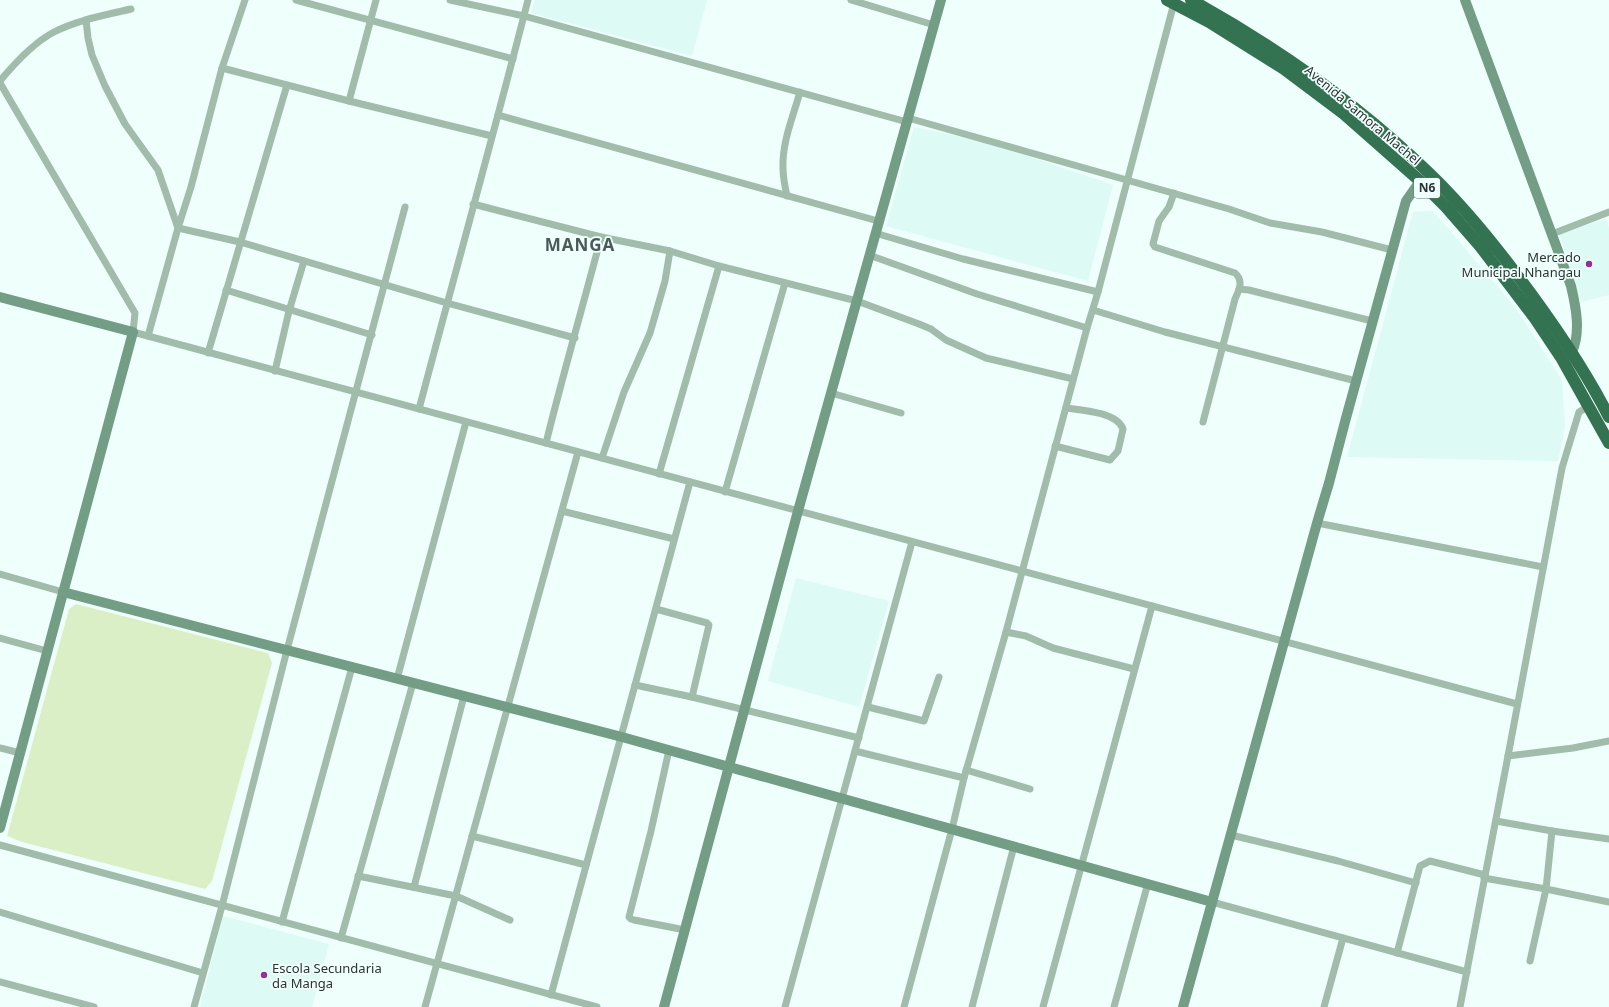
<svg xmlns="http://www.w3.org/2000/svg" width="1609" height="1007" viewBox="0 0 1609 1007" font-family="'Noto Sans',sans-serif">
	<style>
		.built { fill: #ddfaf5 }
		.green { fill: #dbefc7 }
		.lines { fill: none; stroke-linecap: round; stroke-linejoin: round }
		.street { stroke: #a1bcab; stroke-width: 7 }
		.secondary { stroke: #749d85; stroke-width: 10 }
		.highway { stroke: #347352; stroke-width: 12 }
		.poi-dot { fill: #963096; stroke: #effffc; stroke-width: 1.5 }
		.labels { text-anchor: middle; stroke-width: 3.5; stroke-linejoin: round; paint-order: stroke }
		.shield { fill: #effffc; stroke: #66706f; stroke-width: 1 }
		.shield-label { font-size: 12px; font-weight: bold; fill: #2c3332 }
		.street-label { font-size: 13px; fill: #2c3332; stroke: #effffc }
		.poi-label { font-size: 13px; fill: #2c3332; stroke: #effffc; text-anchor: end }
		.district-label { font-size: 17px; font-weight: bold; letter-spacing: 1px; fill: #4a5a58; stroke: #effffc }
	</style>
	<rect width="100%" height="100%" fill="#effffc"/>
	<g class="built">
		<polygon points="535,0 707,0 692,56 531,13"/>
		<polygon points="914,127 958,136 1002,147 1113,185 1088,281 886,226"/>
		<polygon points="1433,211 1515,307 1562,380 1565,426 1558,461 1347,457 1413,212"/>
		<polygon points="1606,219 1609,228 1609,295 1581,302 1559,233"/>
		<polygon points="796,578 889,601 859,707 768,681"/>
		<polygon points="223,916 329,944 312,1007 200,1007"/>
	</g>
	<polygon class="green" points="76,604 268,653 272,663 212,881 205,889 22,842 7,836 69,609"/>
	<g class="lines">
		<g class="street">
			<polyline points="245,0 222,68 191,187 178,228 240,242 447,303 575,338"/>
			<polyline points="296,0 513,59"/>
			<polyline points="450,0 524,16 907,122"/>
			<polyline points="851,0 934,25"/>
			<polyline points="86,20 88,38 92,55 105,86 125,124 158,170 178,228 148,336"/>
			<polyline points="222,68 349,101 492,136"/>
			<path d="M0 81C14 64 35 42 54 32 77 20 106 15 131 9"/>
			<polyline points="0,83 135,313 133,332 1517,704"/>
			<polyline points="349,101 376,0"/>
			<polyline points="498,115 878,221"/>
			<polyline points="908,118 1229,209 1270,223 1322,232 1392,250"/>
			<path d="M1174 193 1169 207 1159 221 1153 244 1155 247 1235 273C1244 281 1239 290 1235 299L1203 422"/>
			<path d="M787 196C785 187 783 177 783 168 782 142 793 117 800 92"/>
			<polyline points="473,204 601,237 670,251 719,266 857,301 919,324 931,329 946,340 986,358 1073,379"/>
			<polyline points="875,233 963,259 1098,292"/>
			<polyline points="1552,234 1609,212"/>
			<polyline points="869,255 977,294 1087,328"/>
			<polyline points="1239,289 1249,290 1372,321"/>
			<polyline points="226,290 372,335"/>
			<polyline points="1093,310 1165,332 1356,381"/>
			<polyline points="208,353 287,85"/>
			<polyline points="275,371 289,311 304,261"/>
			<polyline points="831,393 901,413"/>
			<path d="M419 409C455 273 493 137 528 0"/>
			<path d="M546 443C563 374 583 306 601 237"/>
			<path d="M1055 446 1110 460 1118 451 1123 429C1117 412 1081 410 1066 408"/>
			<polyline points="602,458 624,392 650,333 665,281 670,251"/>
			<polyline points="659,474 719,266"/>
			<polyline points="725,492 785,283"/>
			<polyline points="562,511 674,539"/>
			<polyline points="1317,523 1543,567"/>
			<polyline points="0,574 63,592"/>
			<polyline points="656,609 707,623 709,625 692,697"/>
			<polyline points="1006,632 1026,636 1053,648 1134,669"/>
			<polyline points="0,638 47,651"/>
			<polyline points="397,679 466,422"/>
			<polyline points="635,685 692,697 859,738"/>
			<polyline points="868,707 924,721 939,677"/>
			<polyline points="0,748 20,753"/>
			<polyline points="669,750 651,831 629,917 631,919 634,920 685,930"/>
			<polyline points="855,751 964,778"/>
			<polyline points="1508,756 1573,748 1609,741"/>
			<polyline points="966,770 1030,789"/>
			<polyline points="1496,821 1552,831 1546,889 1530,961"/>
			<polyline points="1552,831 1609,839"/>
			<polyline points="1231,835 1338,861 1416,883"/>
			<polyline points="472,836 586,865"/>
			<polyline points="0,845 597,1007"/>
			<polyline points="358,876 456,896 510,920"/>
			<polyline points="1484,878 1546,889 1609,902"/>
			<polyline points="414,887 464,696"/>
			<polyline points="1212,902 1467,972"/>
			<polyline points="0,912 203,973"/>
			<polyline points="282,922 352,667"/>
			<polyline points="341,938 413,683"/>
			<polyline points="1397,953 1420,866 1430,861 1485,875"/>
			<polyline points="0,982 94,1007"/>
			<polyline points="551,995 690,482"/>
			<polyline points="194,1007 222,906 287,650 405,207"/>
			<polyline points="425,1007 578,452"/>
			<polyline points="785,1007 912,542"/>
			<polyline points="904,1007 952,829 964,778 1006,632 1087,328 1098,292 1174,3"/>
			<polyline points="972,1007 1014,846"/>
			<polyline points="1043,1007 1152,606"/>
			<polyline points="1114,1007 1148,883"/>
			<polyline points="1324,1007 1343,938"/>
			<polyline points="1460,1007 1508,756 1562,468 1579,412 1589,406"/>
		</g>
		<g class="secondary">
			<path d="M1465 0 1571 286C1576 307 1581 332 1572 352"/>
			<polyline points="0,297 133,332 0,828"/>
			<polyline points="63,592 622,737 1212,902"/>
			<polyline points="664,1007 798,511 941,0"/>
			<polyline points="1183,1007 1317,523 1329,483 1346,418 1406,201 1420,181"/>
		</g>
		<g class="highway">
			<polyline points="1167,0 1209,22 1284,69 1344,114 1420,181 1446,207 1480,246 1534,317 1562,359 1609,443"/>
			<path d="M1191 0C1278 48 1359 105 1430 174 1462 205 1490 239 1517 275 1551 320 1583 366 1609 417"/>
		</g>
	</g>
	<g class="poi-dot">
		<circle cx="1589" cy="264" r="4"/>
		<circle cx="264" cy="975" r="4"/>
	</g>
	<g class="labels">
		<rect class="shield" x="1414" y="178" width="26" height="20" rx="3"/>
		<g class="shield-label">
			<text x="1427" y="192">N6</text>
		</g>
		<g class="street-label">
			<text transform="translate(1363 115) rotate(40)" y="5">Avenida Samora Machel</text>
		</g>
		<g class="poi-label">
			<text x="1581" y="262">Mercado<tspan x="1581" dy="15">Municipal Nhangau</tspan></text>
			<text x="272" y="973" text-anchor="start">Escola Secundaria<tspan x="272" dy="15">da Manga</tspan></text>
		</g>
		<g class="district-label">
			<text x="580" y="251">MANGA</text>
		</g>
	</g>
</svg>
